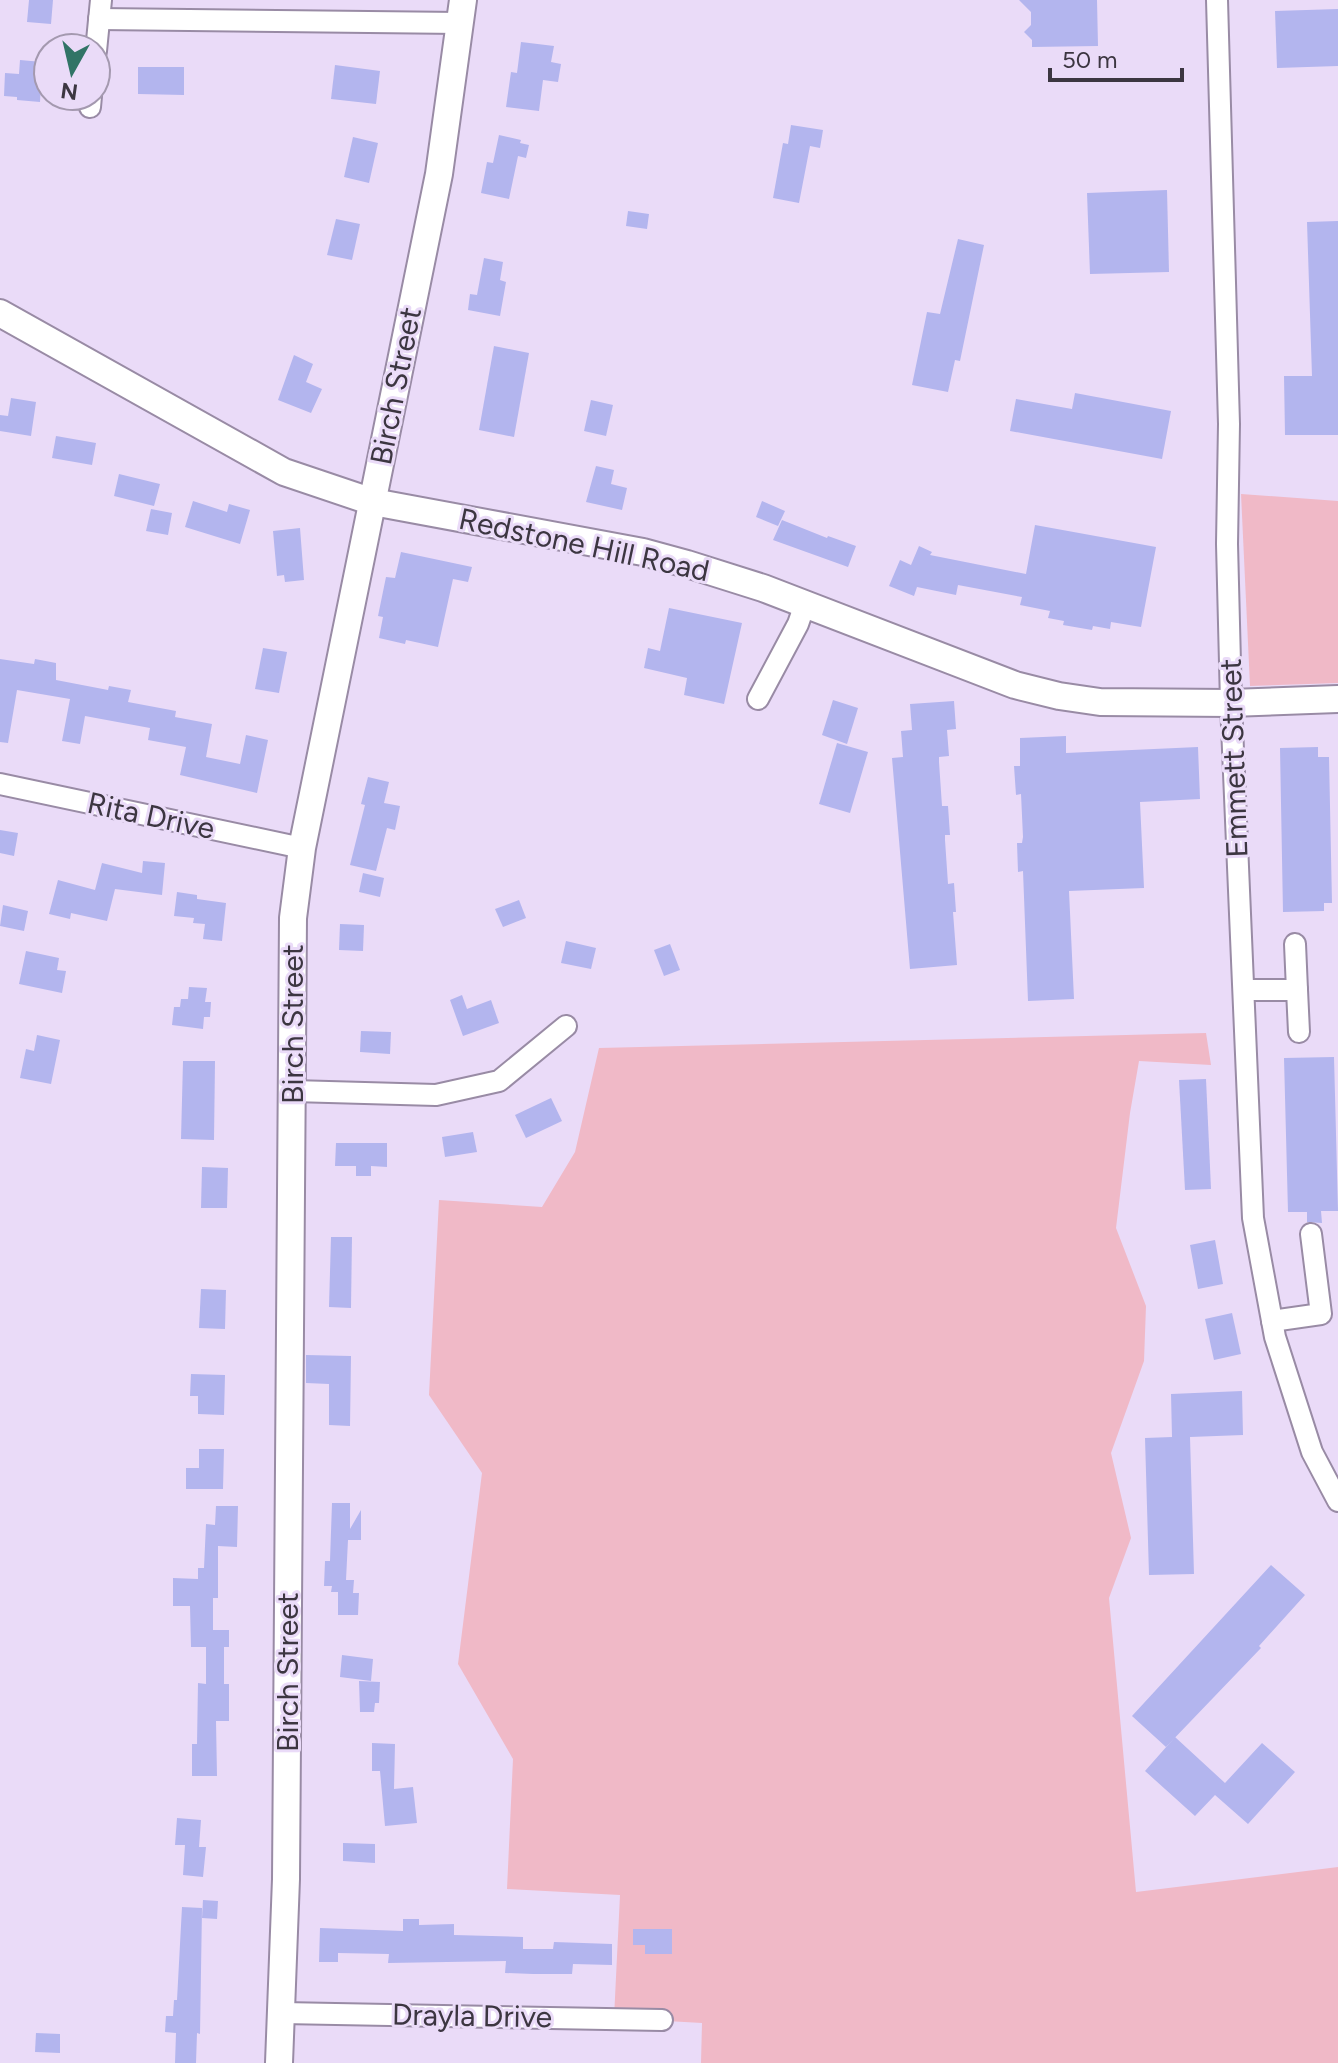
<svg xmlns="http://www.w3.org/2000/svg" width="1338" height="2063" viewBox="0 0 1338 2063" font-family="Figtree,sans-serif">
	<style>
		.green { fill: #f0b9c7 }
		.building { fill: #b3b5ee }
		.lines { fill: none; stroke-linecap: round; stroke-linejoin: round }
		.minor-casing { stroke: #998ba5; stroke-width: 24 }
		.major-casing { stroke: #998ba5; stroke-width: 30 }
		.minor { stroke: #fff; stroke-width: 20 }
		.major { stroke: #fff; stroke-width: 26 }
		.labels { text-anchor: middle; stroke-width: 6; stroke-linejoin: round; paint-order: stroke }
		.street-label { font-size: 30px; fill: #3c3641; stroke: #eadbf8 }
	</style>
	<rect width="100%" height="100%" fill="#eadbf8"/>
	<g class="green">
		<polygon points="1241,494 1338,501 1338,683 1250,686"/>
		<polygon points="1206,1033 1211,1065 1139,1061 1130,1113 1116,1228 1146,1306 1144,1361 1111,1453 1131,1538 1109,1598 1136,1892 1338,1867 1338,2063 701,2063 702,2023 614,2018 620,1895 507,1889 513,1759 458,1664 482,1473 429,1395 439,1200 542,1207 575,1152 599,1048"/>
	</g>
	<g class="building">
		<polygon points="29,0 53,0 51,24 27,22"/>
		<polygon points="1019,0 1097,0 1098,46 1032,47 1032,40 1024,32 1031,25 1031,12"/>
		<polygon points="1338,9 1338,66 1277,68 1275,11"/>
		<polygon points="521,42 554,46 551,62 561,64 558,82 543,80 539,111 506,107 511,72 517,73"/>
		<polygon points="20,60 42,62 40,102 17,100 17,97 4,96 5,73 19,74"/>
		<polygon points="335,65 380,71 376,104 331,99"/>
		<polygon points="138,67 184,67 184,95 138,94"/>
		<polygon points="791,125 823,130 820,148 810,146 799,203 773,198 783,143 788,144"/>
		<polygon points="499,135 521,140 520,143 529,145 526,158 518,156 509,199 481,193 487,162 493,163"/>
		<polygon points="353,137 378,143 369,183 344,177"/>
		<polygon points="1167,190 1169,272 1090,274 1087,193"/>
		<polygon points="628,211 649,214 647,229 626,226"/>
		<polygon points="336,219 360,224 352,260 327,255"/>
		<polygon points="1338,221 1338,435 1285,435 1284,376 1312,376 1307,222"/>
		<polygon points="958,239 984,245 960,361 955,360 948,392 912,385 927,312 940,314"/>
		<polygon points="484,258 503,262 500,280 506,282 500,316 468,310 470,294 477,295"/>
		<polygon points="494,346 529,353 514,437 479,430"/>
		<polygon points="294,355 313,364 306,382 322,389 311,413 278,400"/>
		<polygon points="1075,393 1171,411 1162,459 1010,431 1016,399 1072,409"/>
		<polygon points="11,398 36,402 31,436 0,431 0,415 8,416"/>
		<polygon points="591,400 613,405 606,436 584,431"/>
		<polygon points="56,436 96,443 92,465 52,458"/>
		<polygon points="596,466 614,470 611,484 627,488 622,510 586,502"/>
		<polygon points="119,474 160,484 154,506 114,496"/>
		<polygon points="193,501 227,512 229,504 250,510 240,544 185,527"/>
		<polygon points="762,501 785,511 778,526 756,517"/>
		<polygon points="151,509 172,513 168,535 146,531"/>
		<polygon points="782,520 827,538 828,536 856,546 848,567 773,540"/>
		<polygon points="1035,525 1156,547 1141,627 1111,622 1110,629 1093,626 1092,630 1063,625 1064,621 1048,618 1050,611 1020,605 1022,597 958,585 956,595 917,587 914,596 889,586 900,560 911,565 919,546 932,552 930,555 1026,574"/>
		<polygon points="300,528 304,580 285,582 284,575 277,576 273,531"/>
		<polygon points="401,552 472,567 468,582 453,579 438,647 406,640 405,644 379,638 383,617 378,616 386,577 395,578"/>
		<polygon points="669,608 742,623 724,704 684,695 687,678 644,668 648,648 660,651"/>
		<polygon points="263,648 287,652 279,693 255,689"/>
		<polygon points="0,659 34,664 35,659 56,663 56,680 108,690 109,686 131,690 128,702 176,711 175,717 212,724 206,757 240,764 246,735 268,740 257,793 180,775 186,747 148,740 150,728 85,716 80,744 62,741 70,699 17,690 8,743 0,742"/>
		<polygon points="833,700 858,708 847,744 822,735"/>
		<polygon points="954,701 956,729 947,730 949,756 939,757 939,762 942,806 948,806 950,835 945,835 945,840 948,884 954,883 956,912 953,912 957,965 910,969 892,758 903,757 901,731 912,730 910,704"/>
		<polygon points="1066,736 1066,753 1198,747 1200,799 1140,802 1144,888 1069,891 1074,999 1028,1001 1023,871 1018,872 1017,843 1022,843 1023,837 1021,794 1016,795 1014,766 1020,766 1020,738"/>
		<polygon points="837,743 868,752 850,813 819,804"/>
		<polygon points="1318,747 1318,757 1329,757 1332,903 1324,903 1324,911 1283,912 1280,748"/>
		<polygon points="368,777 389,782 384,803 400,806 395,830 387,828 376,871 350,865 365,805 361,804"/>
		<polygon points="0,830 18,833 14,856 0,853"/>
		<polygon points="143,861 165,863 162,895 115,889 107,921 71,913 70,919 49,914 58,880 95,890 102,863 142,873"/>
		<polygon points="363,873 384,878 380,897 359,892"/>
		<polygon points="177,892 197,895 197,899 226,903 222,941 203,939 205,924 193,923 194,918 174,916"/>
		<polygon points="519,900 526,918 503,927 495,909"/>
		<polygon points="3,905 28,911 24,931 0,926"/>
		<polygon points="340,924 364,925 363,951 339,950"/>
		<polygon points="566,941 596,948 591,969 561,963"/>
		<polygon points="670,944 680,970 664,976 654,950"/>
		<polygon points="26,951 59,958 57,970 66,971 62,993 19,984"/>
		<polygon points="189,987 207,988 205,1002 211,1002 210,1017 204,1017 203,1029 172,1025 174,1007 180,1007 181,999 188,999"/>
		<polygon points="462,995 467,1009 491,1000 499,1023 463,1036 450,1000"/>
		<polygon points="361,1031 391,1032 390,1054 360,1052"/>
		<polygon points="37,1035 60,1040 51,1084 20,1078 26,1049 34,1051"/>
		<polygon points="1334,1057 1338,1211 1321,1211 1322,1223 1307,1222 1307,1212 1288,1212 1284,1058"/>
		<polygon points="183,1061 215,1061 214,1140 181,1139"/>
		<polygon points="1206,1079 1211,1189 1185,1190 1179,1080"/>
		<polygon points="551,1098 562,1121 526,1138 515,1115"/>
		<polygon points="473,1132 477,1152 445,1157 442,1137"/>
		<polygon points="336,1143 387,1143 387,1167 371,1166 371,1176 356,1176 356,1166 335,1166"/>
		<polygon points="202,1167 228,1168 227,1208 201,1208"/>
		<polygon points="331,1237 352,1237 351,1308 329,1307"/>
		<polygon points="1215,1240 1223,1284 1198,1289 1190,1245"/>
		<polygon points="201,1289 226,1290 225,1329 199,1328"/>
		<polygon points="1232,1313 1241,1354 1214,1360 1205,1319"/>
		<polygon points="306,1355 351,1356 350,1426 329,1425 329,1384 306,1383"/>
		<polygon points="191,1374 225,1375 224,1415 198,1414 198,1396 190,1396"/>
		<polygon points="1242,1391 1243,1435 1190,1437 1194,1574 1149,1575 1145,1438 1172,1437 1171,1394"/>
		<polygon points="199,1449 224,1449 223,1489 186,1489 186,1468 199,1468"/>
		<polygon points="332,1503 350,1503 350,1529 361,1510 361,1540 348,1540 346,1580 354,1580 353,1593 359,1593 358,1615 338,1615 338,1592 331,1592 332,1586 324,1586 325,1561 330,1561"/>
		<polygon points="216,1506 238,1506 237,1547 218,1546 218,1598 213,1598 213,1630 229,1630 229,1647 224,1647 224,1684 229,1684 229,1721 216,1721 217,1776 192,1776 192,1744 197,1744 198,1683 206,1684 206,1647 191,1647 190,1606 173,1606 173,1578 198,1579 198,1568 204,1568 206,1524 215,1525"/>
		<polygon points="1271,1565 1305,1595 1259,1646 1261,1648 1166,1747 1132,1716"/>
		<polygon points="342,1655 373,1659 371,1681 340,1677"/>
		<polygon points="359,1681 380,1682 379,1703 375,1703 374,1712 360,1712"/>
		<polygon points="1175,1737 1225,1783 1262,1743 1295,1772 1248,1824 1215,1795 1195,1816 1145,1771"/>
		<polygon points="372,1743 395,1744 394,1789 413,1787 417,1823 385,1826 380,1771 372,1771"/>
		<polygon points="177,1818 201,1820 199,1847 206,1847 203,1877 183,1875 185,1845 175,1845"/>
		<polygon points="343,1843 375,1844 375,1863 343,1861"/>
		<polygon points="203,1900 218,1901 217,1919 202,1918"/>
		<polygon points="182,1907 202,1908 200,2034 197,2033 196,2063 175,2063 176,2033 165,2032 166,2016 173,2016 174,2000 177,2000"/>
		<polygon points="403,1919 419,1919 419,1925 454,1924 454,1935 523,1937 523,1949 553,1949 554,1942 612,1944 612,1965 573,1964 572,1974 533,1974 505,1973 506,1961 388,1963 389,1954 338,1953 338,1962 319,1962 320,1928 403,1931"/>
		<polygon points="633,1929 672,1929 672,1954 645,1954 645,1945 633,1945"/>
		<polygon points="36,2033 60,2034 60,2053 35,2052"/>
	</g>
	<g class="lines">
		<g class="minor-casing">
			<g id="minor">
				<polyline points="1217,0 1229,424 1227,544 1231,703 1253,1218 1275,1337 1312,1452 1338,1501"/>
				<polyline points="99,19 460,23"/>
				<polyline points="96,51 101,0"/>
				<polyline points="90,107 91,96"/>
				<polyline points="758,699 798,624 805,604"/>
				<polyline points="0,784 302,848"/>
				<polyline points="1244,990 1297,990 1295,944"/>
				<polyline points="1297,990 1299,1032"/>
				<polyline points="293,1091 436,1095 499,1081 566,1026"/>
				<polyline points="1272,1321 1321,1314 1311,1234"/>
				<polyline points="282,2013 662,2020"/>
			</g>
		</g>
		<g class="major-casing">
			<g id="major">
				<polyline points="0,313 284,472 373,502 643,552 687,564 763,588 1015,685 1059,696 1100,702 1231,703 1338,699"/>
				<polyline points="279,2063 286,1879 293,918 302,848 439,174 463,0"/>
			</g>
		</g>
		<use href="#minor" class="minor"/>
		<use href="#major" class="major"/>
	</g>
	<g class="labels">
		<g class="street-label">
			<text transform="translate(396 386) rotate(-79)" y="10">Birch Street</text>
			<text transform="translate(584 545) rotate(12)" y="10">Redstone Hill Road</text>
			<text transform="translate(1234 758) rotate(-92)" y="10">Emmett Street</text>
			<text transform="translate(151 816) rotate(12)" y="10">Rita Drive</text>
			<text transform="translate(293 1024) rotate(-90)" y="10">Birch Street</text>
			<text transform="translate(288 1672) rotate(-90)" y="10">Birch Street</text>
			<text transform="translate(472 2016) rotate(1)" y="10">Drayla Drive</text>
		</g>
	</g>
	<g transform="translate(72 72) rotate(188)"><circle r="38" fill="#eadbf8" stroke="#a499af" stroke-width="2"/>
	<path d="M0-6L14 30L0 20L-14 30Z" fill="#317466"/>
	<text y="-12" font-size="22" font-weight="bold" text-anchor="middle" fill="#3c3641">N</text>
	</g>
	<path d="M1050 68v12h132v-12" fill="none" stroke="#3c3641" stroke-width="4"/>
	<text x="1062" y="68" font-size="24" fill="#3c3641" stroke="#eadbf8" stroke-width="6" paint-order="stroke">50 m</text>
</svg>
